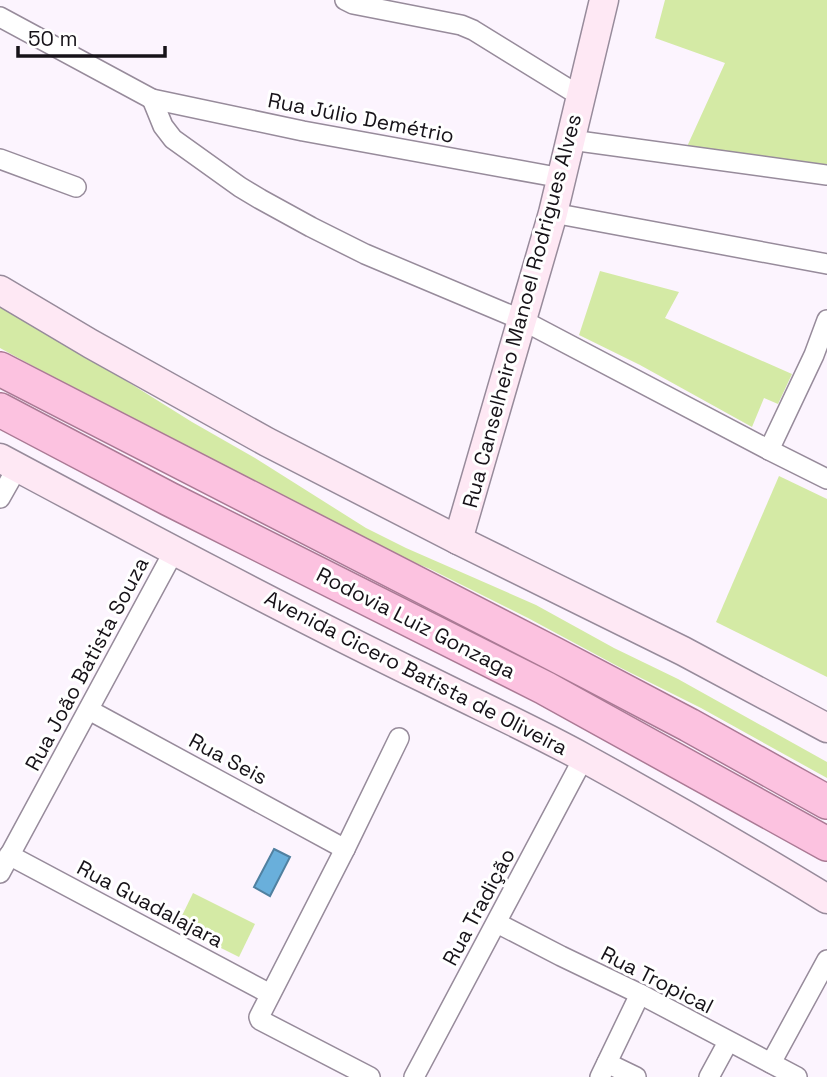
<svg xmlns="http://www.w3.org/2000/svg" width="827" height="1077" viewBox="0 0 827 1077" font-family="'Space Grotesk',sans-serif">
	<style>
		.green { fill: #d4eaa5 }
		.water { fill: #69afdb; stroke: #5080a0; stroke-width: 2 }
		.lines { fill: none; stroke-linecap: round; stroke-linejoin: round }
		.minor-casing { stroke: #978b9b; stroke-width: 22 }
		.secondary-casing { stroke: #978b9b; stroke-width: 31 }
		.trunk-casing { stroke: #ab7a95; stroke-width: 36 }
		.minor { stroke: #fff; stroke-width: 19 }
		.secondary { stroke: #fee8f4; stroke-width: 28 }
		.trunk { stroke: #fcc2e0; stroke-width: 33 }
		.labels { text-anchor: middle; stroke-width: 6; stroke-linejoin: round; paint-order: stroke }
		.street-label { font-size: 21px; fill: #161218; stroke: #fff }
	</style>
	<rect width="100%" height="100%" fill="#fcf4fe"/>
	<g class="green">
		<polygon points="665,0 827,0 827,166 685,151 725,63 655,38"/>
		<polygon points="600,271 679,292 665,318 792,374 778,404 764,398 752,427 640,365 579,335"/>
		<polygon points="0,306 80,352 192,422 255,458 366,528 406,548 536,605 614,648 678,679 827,762 827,778 701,708 621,668 528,618 430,569 401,557 75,389 0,348"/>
		<polygon points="779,476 827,499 827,677 716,622"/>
		<polygon points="193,893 255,924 239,957 177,926"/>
	</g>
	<polygon class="water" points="274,849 290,857 270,896 254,887"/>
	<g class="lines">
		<g class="minor-casing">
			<g id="minor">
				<polyline points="345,0 353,4 461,25 473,30 580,96"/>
				<polyline points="0,17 152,99 303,131 562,178"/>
				<polyline points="152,99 163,126 173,139 240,187 260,199 311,227 365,254 522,320 769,450 827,479"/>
				<polyline points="571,140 827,175"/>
				<polyline points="0,159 76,187"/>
				<polyline points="553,213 827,264"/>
				<polyline points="769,450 814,355 827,320"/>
				<polyline points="0,498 17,468"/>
				<polyline points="89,710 345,849"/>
				<polyline points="9,855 270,994"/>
				<polyline points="0,873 174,551"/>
				<polyline points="497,923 561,956 640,994 797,1077"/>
				<polyline points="607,1063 636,1077"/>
				<polyline points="771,1063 827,960"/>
				<polyline points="370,1077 260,1020 259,1017 345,849 399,738"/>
				<polyline points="414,1077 584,757"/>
				<polyline points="600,1077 640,994"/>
				<polyline points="709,1077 728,1042"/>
			</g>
		</g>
		<g class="secondary-casing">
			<g id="secondary">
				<polyline points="0,290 91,344 267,442 458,540 683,651 827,728"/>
				<path d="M0 458C142 534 284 610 428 680 480 706 533 730 584 758 666 803 747 850 827 899"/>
				<polyline points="458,540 553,213 604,0"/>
			</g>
		</g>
		<g class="trunk-casing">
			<g id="trunk">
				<polyline points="0,369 554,654 689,725 827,802"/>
				<polyline points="0,410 169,499 545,688 827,844"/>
			</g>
		</g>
		<use href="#minor" class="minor"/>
		<use href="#secondary" class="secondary"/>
		<use href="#trunk" class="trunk"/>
	</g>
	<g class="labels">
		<g class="street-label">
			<text transform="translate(361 118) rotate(11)" y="7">Rua Júlio Demétrio</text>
			<text transform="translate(522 311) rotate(-75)" y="7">Rua Canselheiro Manoel Rodrigues Alves</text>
			<text transform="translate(416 623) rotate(27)" y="7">Rodovia Luiz Gonzaga</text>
			<text transform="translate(87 664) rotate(-62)" y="7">Rua João Batista Souza</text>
			<text transform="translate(416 673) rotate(27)" y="7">Avenida Cicero Batista de Oliveira</text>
			<text transform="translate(228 759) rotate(28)" y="7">Rua Seis</text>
			<text transform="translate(150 904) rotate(28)" y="7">Rua Guadalajara</text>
			<text transform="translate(479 907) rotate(-62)" y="7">Rua Tradição</text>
			<text transform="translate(657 980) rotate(27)" y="7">Rua Tropical</text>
		</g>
	</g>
	<path d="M18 46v10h147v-10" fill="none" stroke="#161218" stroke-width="3.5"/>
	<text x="28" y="46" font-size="21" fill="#161218" stroke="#ffffff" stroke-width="5" paint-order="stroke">50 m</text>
</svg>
